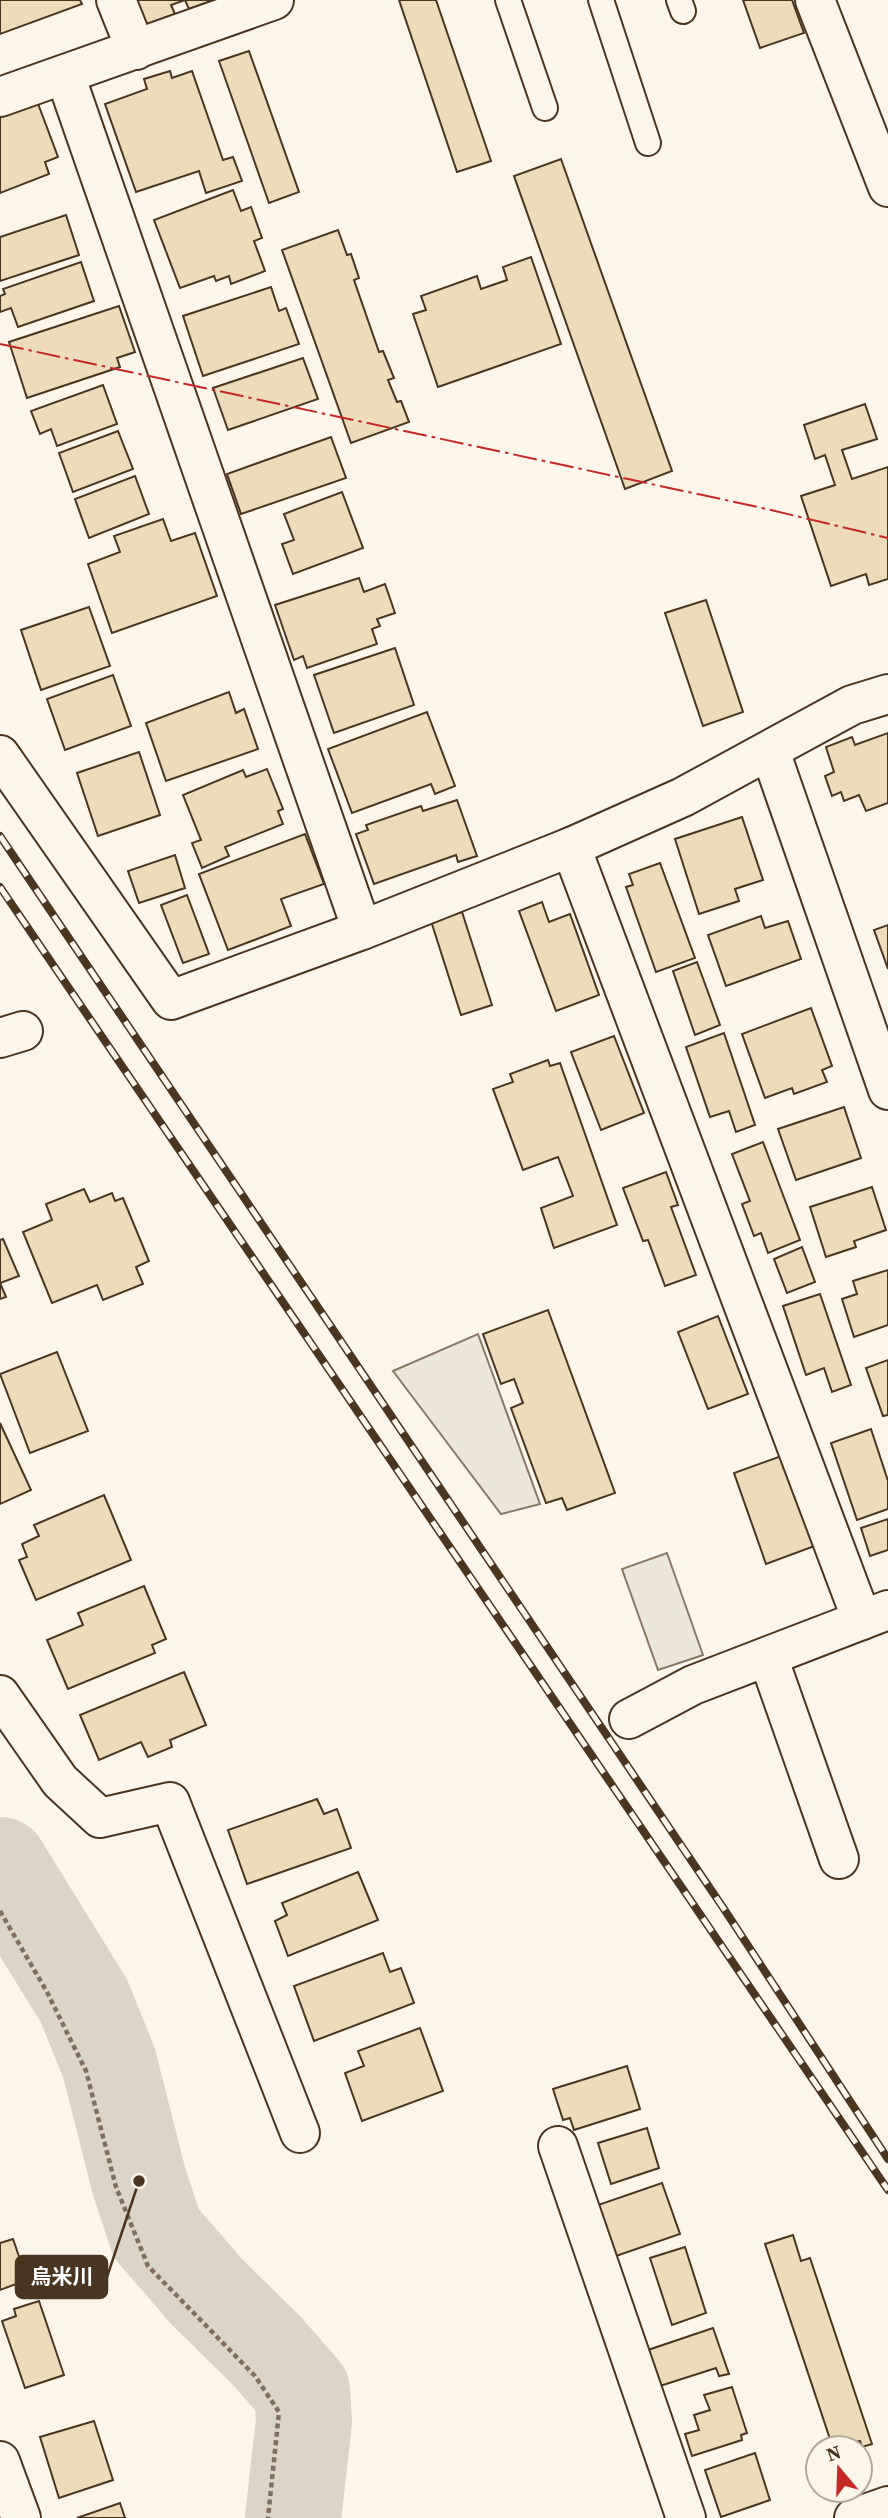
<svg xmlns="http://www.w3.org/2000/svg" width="888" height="2518" viewBox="0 0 888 2518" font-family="'Source Serif 4','Noto Sans JP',serif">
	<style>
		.parking { fill: #ede7d9; stroke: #887966; stroke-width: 2 }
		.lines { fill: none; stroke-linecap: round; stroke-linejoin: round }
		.river { stroke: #dcd4c6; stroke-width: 96 }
		.building { fill: #ecdcbc; stroke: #4a3520; stroke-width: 2 }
		.service-casing { stroke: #4a3520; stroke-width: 28 }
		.minor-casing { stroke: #4a3520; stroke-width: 42 }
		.path { stroke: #7f6f5c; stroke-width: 4.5; stroke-dasharray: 5 3.5; stroke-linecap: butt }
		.service { stroke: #fbf6e9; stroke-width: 24 }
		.minor { stroke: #fbf6e9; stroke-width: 38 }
		.rail-casing { stroke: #4a3520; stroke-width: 8 }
		.rail { stroke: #fbf6e9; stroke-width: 5; stroke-dasharray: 16; stroke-linecap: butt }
		.power { stroke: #c62828; stroke-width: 2; stroke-dasharray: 24 5 3.5 5; stroke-linecap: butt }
		.leader { fill: none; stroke: #4a3520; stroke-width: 2.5 }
		.callout-dot { fill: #4a3520; stroke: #fbf6e9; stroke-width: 2.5 }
		.callout { fill: #4a3520; stroke: #4a3520; stroke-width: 2.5 }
		.callout-label { font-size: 21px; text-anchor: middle; font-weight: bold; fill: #fff }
	</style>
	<rect width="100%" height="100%" fill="#fbf6e9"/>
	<g class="parking">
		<polygon points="478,1334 540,1504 501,1514 393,1371"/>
		<polygon points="667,1553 703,1655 658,1670 622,1569"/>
	</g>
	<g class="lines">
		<polyline class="river" points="0,1865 84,2001 109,2063 139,2181 156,2233 207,2292 267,2351 302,2391 304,2421 293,2518"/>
	</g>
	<g class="building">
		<polygon points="0,0 80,0 82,4 0,34"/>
		<polygon points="135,0 185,0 171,5 175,14 144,25"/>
		<polygon points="185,0 214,0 189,9"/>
		<polygon points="399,0 436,0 491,161 457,172"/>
		<polygon points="743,0 792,0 804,33 760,48"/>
		<polygon points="249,51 299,192 269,203 219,61"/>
		<polygon points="170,71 172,78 192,71 223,160 233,157 242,181 206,193 199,171 136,192 105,104 147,89 144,79"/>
		<polygon points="37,101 58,157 45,162 49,174 0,193 0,115"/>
		<polygon points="561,159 672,471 625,489 514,176"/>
		<polygon points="233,190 241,211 251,207 262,238 254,241 265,271 231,284 229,276 216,281 214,276 180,288 154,220"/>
		<polygon points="66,215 79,255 0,281 0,237"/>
		<polygon points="338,230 347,255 351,254 359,278 354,280 379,352 383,351 394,378 388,380 397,402 401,401 409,422 351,443 282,250"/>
		<polygon points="531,257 561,344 438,387 413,314 426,310 421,296 477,276 481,289 507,280 503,267"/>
		<polygon points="81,262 94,301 18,327 11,308 0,312 0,296 5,294 3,289"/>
		<polygon points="271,287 279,311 286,308 299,344 203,376 183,316"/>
		<polygon points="119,306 135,352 117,358 120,367 27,398 9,342"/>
		<polygon points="303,358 318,399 228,430 213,388"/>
		<polygon points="103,385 117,424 57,446 51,429 40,434 31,411"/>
		<polygon points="865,404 877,439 842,450 852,479 888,467 888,579 869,585 866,574 831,586 801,496 835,485 825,455 815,459 804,425"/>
		<polygon points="118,431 133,469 73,492 59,453"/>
		<polygon points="331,437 346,478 241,514 227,474"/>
		<polygon points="135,476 149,514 89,538 75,499"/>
		<polygon points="342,492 363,548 293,574 282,544 294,540 284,514"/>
		<polygon points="163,519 171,541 195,533 217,596 112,633 88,564 120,552 114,536"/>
		<polygon points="359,578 364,592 385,584 395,613 377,619 380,626 372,629 377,644 307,668 303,656 294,660 275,605"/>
		<polygon points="706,600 743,712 703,726 665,613"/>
		<polygon points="89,607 110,666 41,690 21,630"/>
		<polygon points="395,648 414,705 334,733 314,675"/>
		<polygon points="113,675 131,726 65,750 47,699"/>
		<polygon points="229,692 236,713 244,709 258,749 166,781 146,723"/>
		<polygon points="427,712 455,786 435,794 431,784 352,813 328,749"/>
		<polygon points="888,733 888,803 866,811 859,795 844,801 841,792 832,796 825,776 834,772 826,747 852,737 855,745"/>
		<polygon points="139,752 160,815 98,836 77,773"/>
		<polygon points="267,769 283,809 278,811 283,824 225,847 229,856 202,868 192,843 201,840 183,795 243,770 246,777"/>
		<polygon points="457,800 477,856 458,862 456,855 374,884 356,834 368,830 366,825 421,806 423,811"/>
		<polygon points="742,817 763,880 735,889 739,901 699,914 675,839"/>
		<polygon points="305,834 324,884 281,899 291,926 228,950 199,874"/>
		<polygon points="175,855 185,888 139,903 128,871"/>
		<polygon points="660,863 695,958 656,972 626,887 633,885 629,874"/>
		<polygon points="187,895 209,954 183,963 161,905"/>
		<polygon points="542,902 549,922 570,914 599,995 556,1011 519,911"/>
		<polygon points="462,912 492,1005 461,1015 431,921"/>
		<polygon points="761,916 765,928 788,921 801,959 726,986 708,935"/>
		<polygon points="888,925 888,969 874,930"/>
		<polygon points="697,962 720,1025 695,1035 673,971"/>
		<polygon points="811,1008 832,1066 822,1070 827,1082 794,1094 792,1088 765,1098 742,1034"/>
		<polygon points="724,1033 755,1125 736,1132 729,1111 710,1117 686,1047"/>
		<polygon points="614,1036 644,1113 601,1130 571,1052"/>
		<polygon points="548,1060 550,1066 560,1063 617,1225 554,1248 541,1208 573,1196 558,1157 523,1170 493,1089 513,1082 510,1074"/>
		<polygon points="844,1107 861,1158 796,1180 778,1129"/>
		<polygon points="763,1142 800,1240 768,1253 761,1233 754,1236 742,1204 750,1201 732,1154"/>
		<polygon points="666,1172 678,1205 671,1207 696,1275 665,1286 648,1240 643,1241 623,1188"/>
		<polygon points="872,1187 886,1230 854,1241 856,1247 826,1257 810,1207"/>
		<polygon points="84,1189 90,1202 112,1193 115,1201 123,1198 149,1261 136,1267 143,1284 103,1300 97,1285 52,1303 23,1232 52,1220 46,1204"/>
		<polygon points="3,1239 19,1276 0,1283 6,1297 0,1299 0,1240"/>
		<polygon points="802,1247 815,1282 787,1293 774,1259"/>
		<polygon points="888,1270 888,1325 854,1337 842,1299 857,1294 853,1281"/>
		<polygon points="820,1294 851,1385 832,1392 824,1368 806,1375 783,1306"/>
		<polygon points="548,1310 615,1493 567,1510 562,1498 546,1503 511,1408 523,1403 514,1379 501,1384 483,1334"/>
		<polygon points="718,1316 748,1394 708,1409 678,1332"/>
		<polygon points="57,1352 88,1431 30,1453 0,1374"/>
		<polygon points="888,1360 888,1415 883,1416 866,1368"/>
		<polygon points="0,1423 31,1490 0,1504"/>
		<polygon points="871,1429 888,1481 888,1509 857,1520 831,1443"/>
		<polygon points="787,1454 820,1544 766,1564 734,1473"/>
		<polygon points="104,1495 131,1560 36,1600 19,1560 27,1557 22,1544 39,1536 34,1525"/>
		<polygon points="888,1519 888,1550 870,1556 861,1528"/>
		<polygon points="144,1586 166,1639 152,1645 155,1653 68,1689 47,1640 83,1625 78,1613"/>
		<polygon points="184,1672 206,1725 170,1740 172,1747 148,1757 141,1742 99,1760 80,1715"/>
		<polygon points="317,1799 324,1814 337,1809 351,1848 247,1884 228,1830"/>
		<polygon points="358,1872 378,1920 288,1956 275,1921 287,1915 282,1903"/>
		<polygon points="383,1953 390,1972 401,1968 414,2003 314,2041 294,1986"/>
		<polygon points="420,2028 443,2091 362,2121 345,2073 364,2066 358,2051"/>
		<polygon points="627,2066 640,2109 574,2130 570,2118 563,2120 553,2089"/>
		<polygon points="647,2128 659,2168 611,2184 598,2143"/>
		<polygon points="662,2183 680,2234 616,2256 598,2205"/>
		<polygon points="793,2235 801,2261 810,2258 872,2444 862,2447 860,2441 833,2448 765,2244"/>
		<polygon points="13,2239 27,2280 0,2290 0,2243"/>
		<polygon points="685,2247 706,2313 672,2325 650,2258"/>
		<polygon points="39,2301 64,2375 25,2388 2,2321 16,2316 14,2309"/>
		<polygon points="713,2328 729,2374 719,2376 716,2368 660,2386 648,2350"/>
		<polygon points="732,2387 747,2433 741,2435 742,2440 692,2456 685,2434 699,2430 694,2415 710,2410 704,2395"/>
		<polygon points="94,2421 113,2480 59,2498 40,2437"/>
		<polygon points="755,2453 770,2500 721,2517 705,2470"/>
		<polygon points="120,2503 125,2518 77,2518"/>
	</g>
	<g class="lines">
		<g class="service-casing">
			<g id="service">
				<polyline points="508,0 545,108"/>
				<polyline points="601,0 648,143"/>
				<polyline points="679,0 683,11"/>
			</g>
		</g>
		<g class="minor-casing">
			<g id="minor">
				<polyline points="116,0 136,50"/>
				<polyline points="815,0 888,187"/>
				<polyline points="65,75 362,930"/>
				<polyline points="0,97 274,0"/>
				<polyline points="770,751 888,1090"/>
				<polyline points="0,755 171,1000 362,930 571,847 683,797 852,705 888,694"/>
				<polyline points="571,847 862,1620"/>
				<polyline points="0,1038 23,1031"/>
				<polyline points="768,1657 839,1859"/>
				<polyline points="0,1695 60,1781 100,1818 170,1802 300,2133"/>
				<polyline points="629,1719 693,1685 888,1610"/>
				<polyline points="558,2146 686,2518"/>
				<polyline points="0,2461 21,2518"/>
				<polyline points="854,2518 888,2506"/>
			</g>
		</g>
		<polyline class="path" points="0,1911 47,1992 86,2071 116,2187 148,2266 255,2376 279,2412 268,2518"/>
		<use href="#service" class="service"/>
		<use href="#minor" class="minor"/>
		<g class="rail-casing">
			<g id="rail">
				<polyline points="0,836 724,1909 888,2159"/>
				<polyline points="0,887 888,2190"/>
			</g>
		</g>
		<use href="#rail" class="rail"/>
		<polyline class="power" points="0,344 758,507 888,538"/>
	</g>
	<path class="leader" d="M139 2181L107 2277"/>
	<circle class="callout-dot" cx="139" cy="2181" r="7"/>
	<rect class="callout" x="16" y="2256" width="91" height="42" rx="7"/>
	<g class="callout-label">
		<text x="62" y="2284">烏米川</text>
	</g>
	<g transform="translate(839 2469) rotate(341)"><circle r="33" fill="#fbf6e9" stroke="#b4a999" stroke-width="2"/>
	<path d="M0-5L12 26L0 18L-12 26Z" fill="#c62828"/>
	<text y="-10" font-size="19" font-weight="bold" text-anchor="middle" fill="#4a3520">N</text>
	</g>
</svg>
